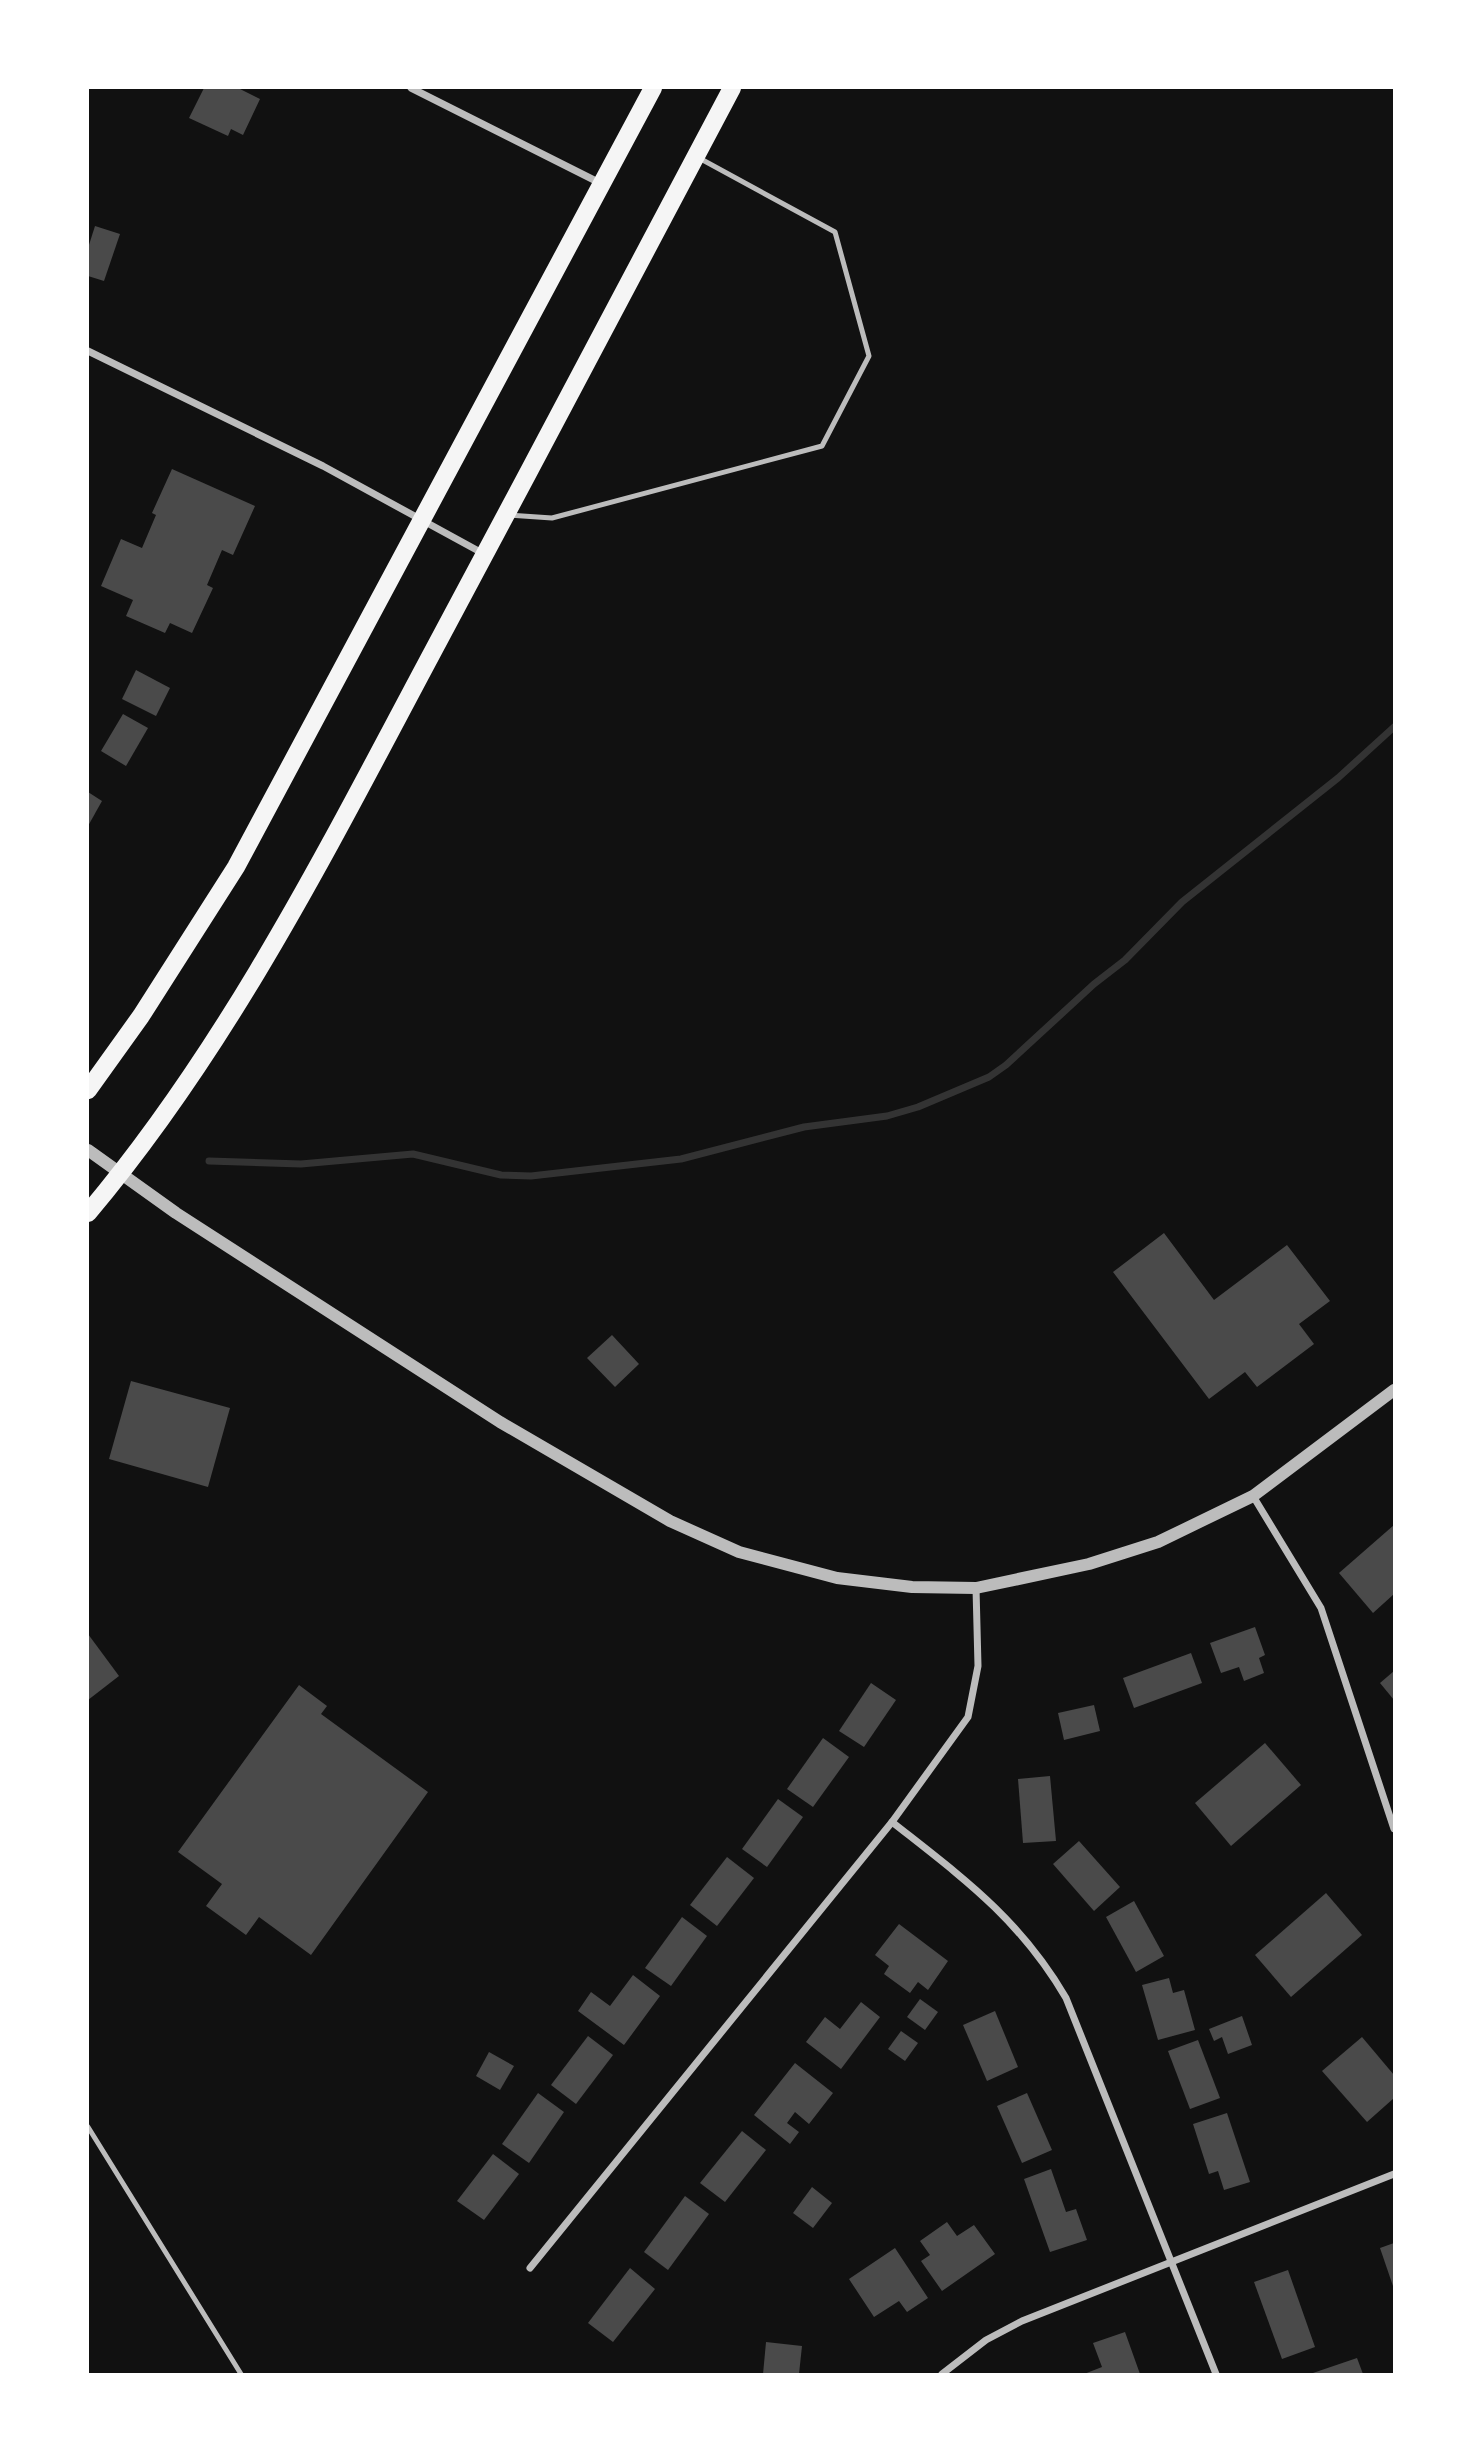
<svg xmlns="http://www.w3.org/2000/svg" width="1482" height="2462" viewBox="0 0 1482 2462" font-family="'Sofia Sans Condensed',sans-serif">
	<style>
		.lines { fill: none; stroke-linecap: round; stroke-linejoin: round }
		.stream { stroke: #333; stroke-width: 7 }
		.building { fill: #4a4a4a }
		.service { stroke: #bcbcbc; stroke-width: 5 }
		.minor { stroke: #bcbcbc; stroke-width: 7 }
		.tertiary { stroke: #bcbcbc; stroke-width: 12 }
		.primary { stroke: #f5f5f5; stroke-width: 18 }
	</style>
	<rect width="100%" height="100%" fill="#111"/>
	<g class="lines">
		<polyline class="stream" points="209,1161 301,1164 413,1154 501,1175 531,1176 681,1159 804,1127 887,1116 918,1107 989,1077 1006,1065 1094,984 1125,960 1182,902 1338,778 1394,727"/>
	</g>
	<g class="building">
		<polygon points="204,88 238,88 260,99 243,135 231,129 228,136 189,118"/>
		<polygon points="95,226 120,234 104,281 88,276 88,248"/>
		<polygon points="172,469 255,506 233,555 222,550 207,585 213,588 192,633 170,623 165,633 126,616 133,600 101,586 121,539 142,548 156,515 152,513"/>
		<polygon points="136,670 170,688 156,716 122,699"/>
		<polygon points="123,714 148,728 126,766 101,751"/>
		<polygon points="88,792 102,801 88,826"/>
		<polygon points="1164,1233 1214,1300 1287,1245 1330,1301 1299,1324 1314,1344 1257,1387 1245,1372 1209,1399 1113,1272"/>
		<polygon points="612,1335 639,1364 615,1387 587,1358"/>
		<polygon points="131,1381 230,1408 208,1487 109,1459"/>
		<polygon points="1394,1525 1394,1594 1373,1613 1339,1573"/>
		<polygon points="1255,1627 1265,1655 1259,1658 1264,1673 1244,1681 1239,1667 1221,1673 1210,1643"/>
		<polygon points="88,1634 119,1676 88,1700"/>
		<polygon points="1191,1653 1202,1683 1134,1708 1123,1678"/>
		<polygon points="1394,1671 1394,1700 1380,1683"/>
		<polygon points="871,1683 896,1700 864,1747 839,1731"/>
		<polygon points="299,1685 327,1706 321,1714 428,1792 311,1955 259,1917 246,1935 206,1906 222,1884 178,1852"/>
		<polygon points="1094,1705 1100,1731 1064,1740 1058,1713"/>
		<polygon points="823,1738 849,1757 813,1807 787,1789"/>
		<polygon points="1265,1743 1301,1785 1231,1846 1195,1803"/>
		<polygon points="1050,1776 1056,1841 1023,1843 1018,1779"/>
		<polygon points="778,1799 803,1817 767,1867 742,1849"/>
		<polygon points="1079,1841 1120,1887 1094,1911 1053,1864"/>
		<polygon points="727,1857 754,1878 717,1926 690,1905"/>
		<polygon points="1326,1893 1362,1935 1291,1997 1255,1955"/>
		<polygon points="1134,1901 1164,1956 1136,1972 1106,1917"/>
		<polygon points="682,1917 707,1936 671,1986 645,1968"/>
		<polygon points="899,1924 948,1961 928,1990 918,1982 910,1993 884,1974 889,1966 875,1955"/>
		<polygon points="633,1975 660,1996 624,2045 578,2011 591,1992 610,2006"/>
		<polygon points="1169,1978 1173,1993 1184,1990 1195,2030 1158,2040 1142,1985"/>
		<polygon points="920,1999 938,2012 925,2030 907,2017"/>
		<polygon points="861,2002 880,2017 841,2069 806,2042 825,2017 840,2029"/>
		<polygon points="995,2011 1018,2067 987,2081 963,2025"/>
		<polygon points="1242,2016 1252,2045 1228,2054 1222,2037 1214,2041 1209,2029"/>
		<polygon points="901,2031 918,2043 905,2061 888,2049"/>
		<polygon points="588,2036 613,2055 576,2104 551,2085"/>
		<polygon points="1362,2037 1394,2075 1394,2098 1367,2122 1322,2071"/>
		<polygon points="1198,2040 1220,2098 1190,2109 1168,2051"/>
		<polygon points="489,2052 514,2066 500,2090 476,2076"/>
		<polygon points="795,2063 833,2093 809,2124 795,2112 787,2123 799,2132 790,2144 754,2115"/>
		<polygon points="538,2093 564,2112 529,2163 502,2144"/>
		<polygon points="1027,2093 1052,2150 1022,2163 997,2106"/>
		<polygon points="1227,2113 1250,2182 1224,2190 1218,2171 1209,2174 1193,2124"/>
		<polygon points="742,2131 766,2150 725,2202 700,2183"/>
		<polygon points="493,2154 519,2174 484,2220 457,2201"/>
		<polygon points="1051,2169 1066,2212 1076,2209 1087,2240 1050,2252 1024,2179"/>
		<polygon points="812,2187 832,2203 813,2228 793,2213"/>
		<polygon points="685,2196 709,2214 668,2270 644,2252"/>
		<polygon points="947,2222 957,2236 974,2225 995,2254 942,2291 921,2261 930,2255 920,2241"/>
		<polygon points="1394,2243 1394,2289 1380,2248"/>
		<polygon points="895,2248 928,2298 907,2312 899,2301 874,2317 849,2279"/>
		<polygon points="630,2268 655,2289 613,2342 588,2323"/>
		<polygon points="1288,2270 1315,2347 1282,2359 1254,2282"/>
		<polygon points="1125,2332 1140,2374 1084,2374 1102,2367 1093,2343"/>
		<polygon points="766,2342 802,2346 799,2374 763,2374"/>
		<polygon points="1357,2358 1363,2374 1310,2374"/>
	</g>
	<g class="lines">
		<g class="service">
			<polyline points="508,515 552,518 822,446 869,356 835,232 699,158"/>
			<polyline points="88,2127 241,2374"/>
		</g>
		<g class="minor">
			<polyline points="411,88 600,183"/>
			<polyline points="88,351 323,466 484,554"/>
			<polyline points="1253,1496 1321,1608 1394,1829"/>
			<path d="M892 1822C963 1878 1019 1918 1066 1998L1216 2374"/>
			<polyline points="530,2268 892,1822 968,1717 978,1666 976,1588"/>
			<polyline points="942,2374 986,2340 1022,2321 1394,2174"/>
		</g>
		<polyline class="tertiary" points="88,1150 176,1213 500,1422 670,1521 739,1552 837,1578 912,1587 976,1588 1089,1564 1158,1542 1253,1496 1394,1390"/>
		<g class="primary">
			<polyline points="88,1090 141,1016 236,867 653,88"/>
			<path d="M88 1213C226 1049 323 858 423 670 526 476 631 282 732 88"/>
		</g>
	</g>
	<rect width="1482" height="2462" fill="none" stroke="#ffffff" stroke-width="178"/>
</svg>
